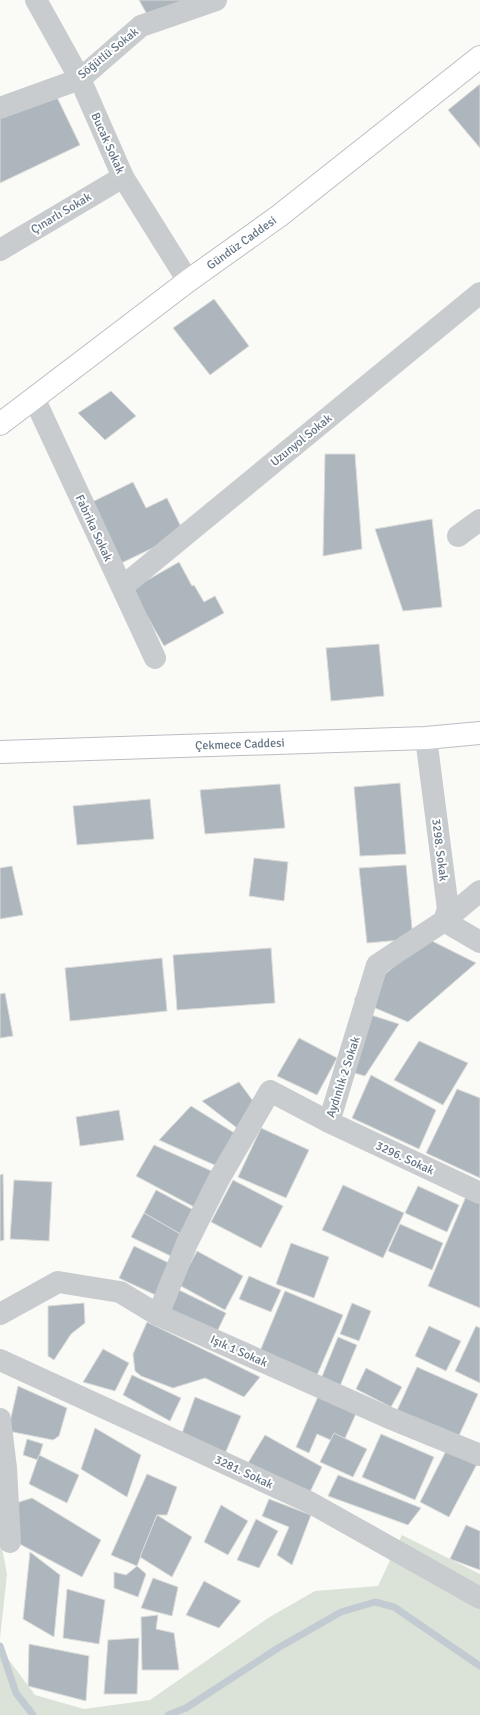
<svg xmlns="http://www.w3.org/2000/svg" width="480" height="1715" viewBox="0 0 480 1715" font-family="Signika,sans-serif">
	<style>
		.green { fill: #dbe2d8 }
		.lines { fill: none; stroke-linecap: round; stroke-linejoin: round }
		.stream { stroke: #c2cbd1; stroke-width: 7 }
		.building { fill: #aeb6bd; stroke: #dcdcda }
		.major-casing { stroke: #bbbfc3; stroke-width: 24 }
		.minor { stroke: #c8cccf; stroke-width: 22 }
		.major { stroke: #fff; stroke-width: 22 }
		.labels { text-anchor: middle; stroke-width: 4; stroke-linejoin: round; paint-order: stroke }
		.street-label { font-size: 12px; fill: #647484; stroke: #fff }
	</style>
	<rect width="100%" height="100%" fill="#fafaf7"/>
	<g class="green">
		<polygon points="402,1535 480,1574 480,1715 0,1715 0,1648 35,1695 84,1709 150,1700 268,1618 315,1591 378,1586"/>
		<polygon points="0,1538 7,1574 0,1638"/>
	</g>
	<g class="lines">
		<g class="stream">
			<polyline points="0,1646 16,1693 33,1715"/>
			<polyline points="168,1715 186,1708 278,1648 341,1612 375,1602 394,1607 480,1666"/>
		</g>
	</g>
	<g class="building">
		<polygon points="139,0 191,0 149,18"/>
		<polygon points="480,84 480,148 448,110"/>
		<polygon points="54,91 80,145 0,183 0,117"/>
		<polygon points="214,299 249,346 210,375 173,328"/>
		<polygon points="111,391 136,416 105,440 78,413"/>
		<polygon points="325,454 355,454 362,549 323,556"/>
		<polygon points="133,482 146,508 167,498 184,533 113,567 84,506"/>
		<polygon points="432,519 442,607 403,611 375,529"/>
		<polygon points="179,562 192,586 194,585 204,602 215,596 224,613 164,646 132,589"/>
		<polygon points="379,644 384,696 331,701 326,648"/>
		<polygon points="400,783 406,854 360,856 354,787"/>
		<polygon points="280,784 285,828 205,834 200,790"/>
		<polygon points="150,799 154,839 77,845 73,806"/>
		<polygon points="254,858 288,862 284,901 249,896"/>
		<polygon points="406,865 413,939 367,943 359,868"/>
		<polygon points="12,866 23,915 0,919 0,868"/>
		<polygon points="428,939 476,963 408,1022 354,999"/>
		<polygon points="271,948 275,1003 177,1010 173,955"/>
		<polygon points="162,958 167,1011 70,1021 65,968"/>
		<polygon points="5,993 13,1036 0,1038 0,994"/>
		<polygon points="365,1013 399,1024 365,1076 340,1069"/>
		<polygon points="299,1038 337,1058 317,1095 277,1076"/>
		<polygon points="419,1041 468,1063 443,1105 394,1080"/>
		<polygon points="371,1075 436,1110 419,1149 352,1118"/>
		<polygon points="239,1082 256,1105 237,1128 202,1101"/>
		<polygon points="457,1089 480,1098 480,1178 426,1153"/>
		<polygon points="191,1106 236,1134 219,1167 159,1140"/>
		<polygon points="119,1110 124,1140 80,1146 76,1117"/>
		<polygon points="261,1128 309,1150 286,1198 238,1177"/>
		<polygon points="154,1145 216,1173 198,1209 136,1176"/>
		<polygon points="3,1174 4,1240 0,1241 0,1175"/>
		<polygon points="14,1180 52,1182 49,1241 10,1239"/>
		<polygon points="233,1180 283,1206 261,1248 211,1222"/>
		<polygon points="343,1185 404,1213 383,1258 322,1230"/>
		<polygon points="418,1186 459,1205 447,1232 405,1213"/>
		<polygon points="156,1190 201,1214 189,1239 144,1213"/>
		<polygon points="467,1194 480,1200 480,1308 428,1286"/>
		<polygon points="144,1213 189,1239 177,1259 131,1237"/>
		<polygon points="400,1224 443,1243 432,1270 388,1251"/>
		<polygon points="291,1243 329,1257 314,1298 276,1284"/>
		<polygon points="134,1246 177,1267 162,1298 119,1278"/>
		<polygon points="197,1251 243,1276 225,1310 179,1285"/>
		<polygon points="249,1276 281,1290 271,1312 239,1299"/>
		<polygon points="177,1289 226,1313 215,1336 166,1313"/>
		<polygon points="285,1291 343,1315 317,1375 260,1351"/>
		<polygon points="84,1303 85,1323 71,1334 54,1360 48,1356 48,1306"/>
		<polygon points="352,1303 371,1311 359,1341 340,1334"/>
		<polygon points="147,1322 260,1377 244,1397 205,1378 173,1388 141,1376 135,1371 133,1354"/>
		<polygon points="429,1326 461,1341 446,1371 415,1356"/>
		<polygon points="476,1326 480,1328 480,1383 455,1371"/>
		<polygon points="338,1337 357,1345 340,1386 321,1379"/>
		<polygon points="103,1349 129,1363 115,1391 83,1382"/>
		<polygon points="417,1367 478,1394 456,1442 394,1417"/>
		<polygon points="366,1368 402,1387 391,1407 356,1389"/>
		<polygon points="132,1375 181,1398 170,1421 123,1395"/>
		<polygon points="18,1386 67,1408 59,1436 53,1440 8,1431"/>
		<polygon points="320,1392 358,1409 342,1445 317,1434 309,1453 296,1447"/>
		<polygon points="195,1397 241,1416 224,1456 181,1436"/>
		<polygon points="95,1428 141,1455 127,1497 81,1469"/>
		<polygon points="334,1433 367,1449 353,1477 320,1462"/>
		<polygon points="381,1434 434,1457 415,1500 362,1477"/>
		<polygon points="265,1435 322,1467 310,1492 248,1463"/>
		<polygon points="27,1439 43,1444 38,1460 23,1455"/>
		<polygon points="447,1449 477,1464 449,1517 420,1502"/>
		<polygon points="39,1455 79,1475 67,1503 29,1484"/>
		<polygon points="147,1474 177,1487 167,1515 157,1515 137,1566 111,1555"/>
		<polygon points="338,1475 421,1508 408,1525 328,1496"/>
		<polygon points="32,1498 101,1540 82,1577 14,1541 19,1502"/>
		<polygon points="269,1499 311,1515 292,1565 277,1555 289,1527 262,1516"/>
		<polygon points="221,1505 248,1521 228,1555 204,1542"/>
		<polygon points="157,1515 192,1537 172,1577 140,1557"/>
		<polygon points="256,1519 278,1531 259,1568 237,1560"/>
		<polygon points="466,1525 480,1531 480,1570 450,1559"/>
		<polygon points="30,1552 60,1575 54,1637 23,1619"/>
		<polygon points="137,1566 146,1574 138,1597 114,1588 114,1572 126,1575"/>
		<polygon points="153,1578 178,1587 172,1616 141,1608"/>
		<polygon points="204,1581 241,1601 219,1628 186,1615"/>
		<polygon points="67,1589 105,1600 99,1644 63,1638"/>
		<polygon points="158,1615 156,1629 174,1633 179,1670 142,1670 141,1617"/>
		<polygon points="139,1638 137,1694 104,1694 108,1640"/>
		<polygon points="29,1644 89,1656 86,1701 28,1686"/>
	</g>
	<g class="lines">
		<g class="major-casing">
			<g id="major">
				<path id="s1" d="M0 424 188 281 279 216 480 57"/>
				<path id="s2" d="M0 752 426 738 480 733"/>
			</g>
		</g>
		<g class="minor">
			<polyline points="36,0 80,79 123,177 188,281"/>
			<polyline points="0,108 80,79 141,26 216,0"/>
			<polyline points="0,250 123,177"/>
			<polyline points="34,398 155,658"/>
			<polyline points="458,536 480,520"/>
			<polyline points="122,587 480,293"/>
			<polyline points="426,738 448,909 444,921 480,942"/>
			<polyline points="329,1122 480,1193"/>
			<polyline points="0,1314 58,1282 120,1292 158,1315 387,1417 480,1455"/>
			<polyline points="158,1315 187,1243 219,1179 270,1091 329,1122 377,965 444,921 480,891"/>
			<polyline points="0,1360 311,1503 480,1598"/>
			<polyline points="0,1419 6,1468 10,1542"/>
		</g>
		<use href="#major" class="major"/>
	</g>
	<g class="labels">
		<g class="street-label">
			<text transform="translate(108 53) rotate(-39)" y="4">Söğütlü Sokak</text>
			<text transform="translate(108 143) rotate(66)" y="4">Bucak Sokak</text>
			<text transform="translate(61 213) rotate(-31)" y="4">Çınarlı Sokak</text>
			<text dy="4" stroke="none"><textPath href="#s1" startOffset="302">Gündüz Caddesi</textPath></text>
			<text transform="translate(301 440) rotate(-39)" y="4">Uzunyol Sokak</text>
			<text transform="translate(94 528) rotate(65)" y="4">Fabrika Sokak</text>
			<text dy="4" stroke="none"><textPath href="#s2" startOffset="240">Çekmece Caddesi</textPath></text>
			<text transform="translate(440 850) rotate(83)" y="4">3298. Sokak</text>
			<text transform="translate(343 1077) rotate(-72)" y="4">Aydınlık 2 Sokak</text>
			<text transform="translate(405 1158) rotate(25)" y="4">3296. Sokak</text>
			<text transform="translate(239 1351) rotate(24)" y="4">Işık 1 Sokak</text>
			<text transform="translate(244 1472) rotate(25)" y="4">3281. Sokak</text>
		</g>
	</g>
</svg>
